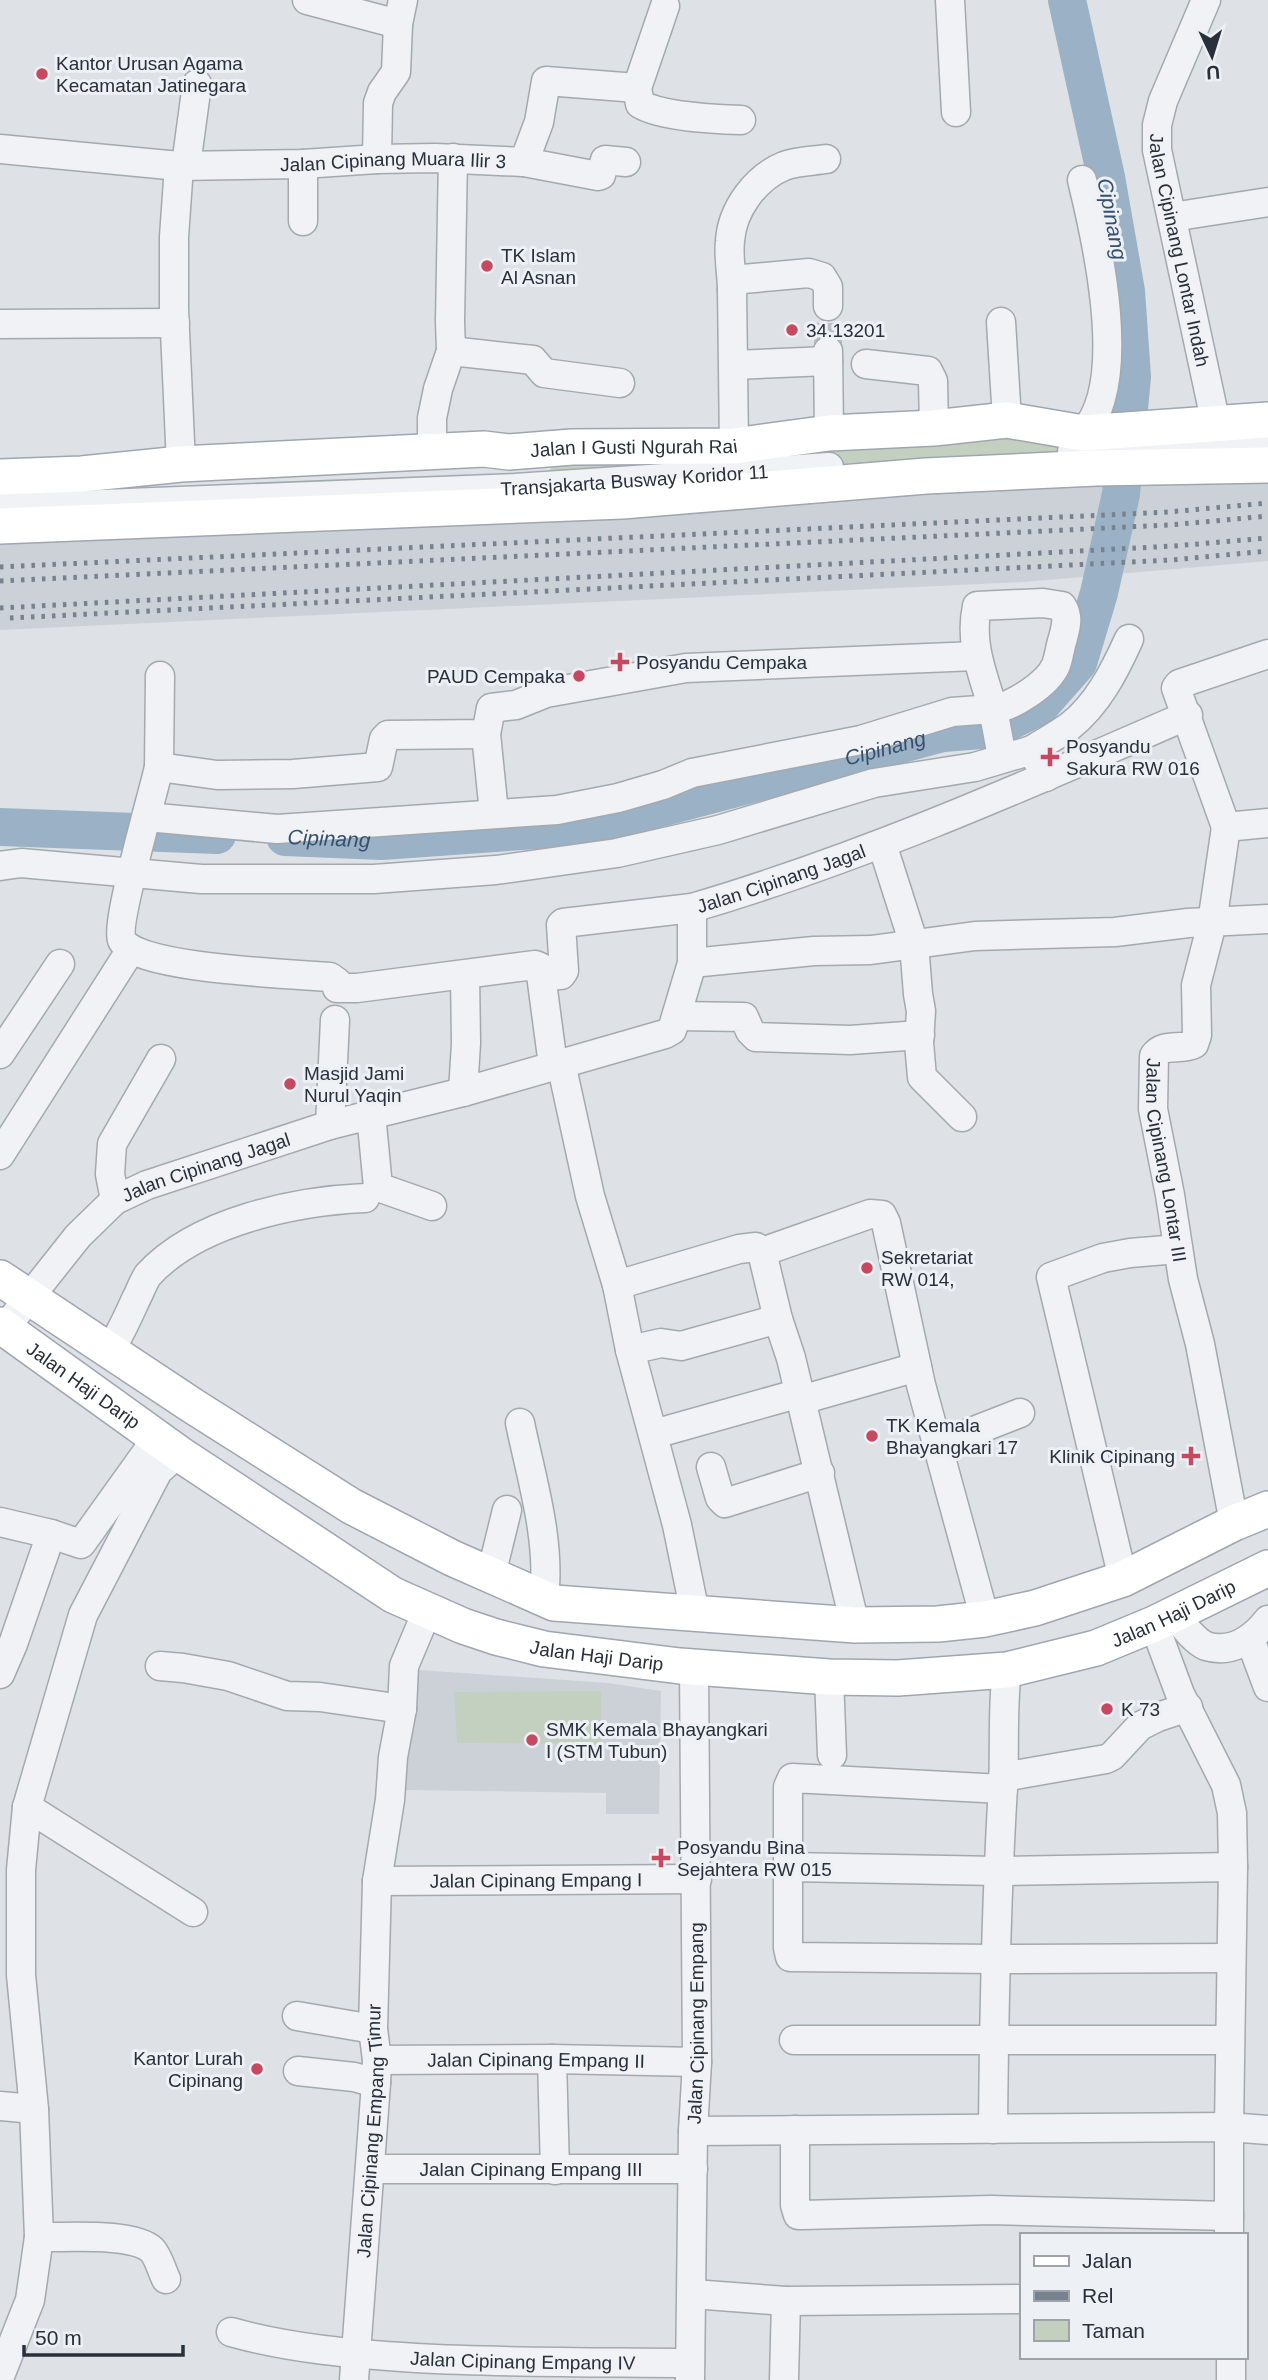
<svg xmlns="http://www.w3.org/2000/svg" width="1268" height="2380" viewBox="0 0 1268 2380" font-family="Arial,sans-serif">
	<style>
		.built { fill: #ccd1d8 }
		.green { fill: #c4d0bf }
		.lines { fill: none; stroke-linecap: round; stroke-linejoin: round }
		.river { stroke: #9bb1c5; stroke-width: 38 }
		.minor-tunnel { stroke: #babec5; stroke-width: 28; stroke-dasharray: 28 14; stroke-linecap: butt }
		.minor-casing { stroke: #a4a9b0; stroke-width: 31 }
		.major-casing { stroke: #9ea6b2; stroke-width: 38 }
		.minor { stroke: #f0f2f5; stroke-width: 28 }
		.major { stroke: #fff; stroke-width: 35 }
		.rail { stroke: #78828f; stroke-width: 5; stroke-dasharray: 3.5 7; stroke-linecap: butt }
		.poi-dot { fill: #c64960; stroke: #edf0f4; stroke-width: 2.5 }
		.labels { text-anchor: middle; stroke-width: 6; stroke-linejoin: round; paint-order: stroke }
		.poi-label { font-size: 19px; fill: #28303c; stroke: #edf0f4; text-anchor: start }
		.street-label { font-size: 19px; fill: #28303c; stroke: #edf0f4 }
		.water-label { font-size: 21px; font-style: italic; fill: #35506e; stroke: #edf0f4 }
	</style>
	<rect width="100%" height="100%" fill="#dee2e7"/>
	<g class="built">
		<polygon points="1268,465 1268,561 1024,582 0,630 0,526"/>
		<polygon points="405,1669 608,1683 661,1691 659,1814 606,1814 606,1793 404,1790"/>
	</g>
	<g class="green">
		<path d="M829 433 1268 441 552 484C549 475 549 469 554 460Z"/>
		<polygon points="601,1691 601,1744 457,1743 454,1692"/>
	</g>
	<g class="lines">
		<g class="river">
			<polyline points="0,827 217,835"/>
			<path id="s1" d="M285 837 382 841 593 826 943 733 994 729 1040 706 1078 663 1099 593 1121 494 1132 377 1126 291 1106 177 1067 0"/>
		</g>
		<polyline class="minor-tunnel" points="828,351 828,306"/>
		<g class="minor-casing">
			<g id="minor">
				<polyline points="307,0 398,24"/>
				<polyline points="950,0 956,112"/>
				<path id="s2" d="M1206 0 1163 101 1157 125V150L1216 424"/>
				<path d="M665 6 637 88 640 104C662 117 714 119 741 120"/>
				<path id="s3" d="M0 149 179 166 303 164 377 159 435 158 524 162 539 122 546 81 637 88"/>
				<polyline points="377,159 378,103 382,92 396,72 398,24 403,0"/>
				<polyline points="524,162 598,176 601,175 605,160 626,162"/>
				<polyline points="303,164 303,221"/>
				<polyline points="186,165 197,84"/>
				<polyline points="179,166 174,237 174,309 181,464"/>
				<path d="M1082 180C1097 241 1130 383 1083 433"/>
				<polyline points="1172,217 1268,202"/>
				<path d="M732 290C732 274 728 257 730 241 732 210 755 178 784 166 797 161 813 161 826 159"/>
				<polyline points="1001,322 1007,420"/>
				<polyline points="0,324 175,323"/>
				<polyline points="451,351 533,360 544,373 620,383"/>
				<polyline points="828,351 829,433"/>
				<polyline points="866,364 928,371 933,381 934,428"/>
				<polyline points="734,365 828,361"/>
				<polyline points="734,446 732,290 737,282 743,279 809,273 822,277 828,287 828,306"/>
				<polyline points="432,451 432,418 438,389 451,351 450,321 453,158"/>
				<polyline points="1072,452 1268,443"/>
				<path id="s4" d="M0 508 515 488 829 467"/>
				<path d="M1043 603 1062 606C1069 617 1066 626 1063 638 1060 647 1059 657 1056 665 1048 684 1012 707 993 709 983 674 969 644 977 606Z"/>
				<polyline points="1268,654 1179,684 1176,688 1226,827 1268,823"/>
				<polyline points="486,734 494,813"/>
				<path d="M1032 750C1044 742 1058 735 1070 726 1098 704 1115 670 1129 639"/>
				<polyline points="159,767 160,676"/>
				<polyline points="147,817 277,829 557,810 618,798 663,785 692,773 861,740 952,712 993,709 1002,757"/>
				<path id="s5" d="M1226 827 1212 923 1196 985 1197 1035 1194 1044C1180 1051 1164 1042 1154 1056L1153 1109 1170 1195 1183 1279 1200 1344 1234 1523"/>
				<polyline points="882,844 914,944 918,994 921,1011 919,1043 922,1077 962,1117"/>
				<polyline points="0,866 21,863 201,879 374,879 496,870 617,853 718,830 874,783 975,767 1032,750 1046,777"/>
				<path d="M692 908 563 923 561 925 564 971 561 975 543 976 540 973V967L535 965 357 988H337V982L330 977C296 974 134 969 122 940 115 923 153 794 159 767L217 775 293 774 378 767 384 739 388 735 486 734 491 708 516 705 546 693 686 668 976 656"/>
				<polyline points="692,963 814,951 871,950 975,936 1115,932 1188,923 1268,919"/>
				<polyline points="541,975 553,1065"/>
				<polyline points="677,1016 744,1017 750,1031 756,1037 850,1040 920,1035"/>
				<polyline points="0,1054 60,964"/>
				<polyline points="561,1063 590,1196 617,1285"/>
				<polyline points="463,1092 466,1043 465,975"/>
				<polyline points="371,1114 378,1187 432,1206"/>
				<polyline points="330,1125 335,1020"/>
				<polyline points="0,1155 130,951"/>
				<polyline points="115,1200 110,1174 112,1144 161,1059"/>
				<path id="s6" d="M5 1328 78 1236 115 1200 147 1185 330 1125 463 1092 665 1034 672 1030 692 963V908C862 858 1025 786 1188 715"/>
				<polyline points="630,1350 661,1343 681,1346 778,1319"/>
				<path d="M110 1352C119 1335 128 1317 136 1299 140 1292 143 1282 148 1275 197 1221 296 1201 365 1198"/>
				<polyline points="801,1400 917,1367"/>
				<path d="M520 1423C532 1481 551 1540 544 1600"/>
				<polyline points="654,1434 800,1393"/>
				<polyline points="938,1445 1020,1413"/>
				<polyline points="711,1467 720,1498 725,1503 820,1473"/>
				<polyline points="0,1522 51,1534 81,1544 147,1452 160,1440"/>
				<polyline points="491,1575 507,1510"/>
				<polyline points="1123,1579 1051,1277 1103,1258 1130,1253 1178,1249"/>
				<polyline points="695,1613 677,1525 630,1350 617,1285 739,1249 756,1247 762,1252"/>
				<path d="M1174 1614C1182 1624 1194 1641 1206 1646 1231 1654 1253 1639 1268 1620"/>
				<polyline points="1154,1624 1180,1694 1226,1785 1232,1813 1233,1867 1229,2127 1268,2130"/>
				<polyline points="855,1625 791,1358 778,1319 762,1252 870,1214 882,1215 886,1223 921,1385 985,1619"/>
				<polyline points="1250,1639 1268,1687"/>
				<polyline points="160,1666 183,1668 228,1676 287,1696 320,1697 402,1709"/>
				<polyline points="0,1674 13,1644 51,1534"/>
				<polyline points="829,1677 832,1755"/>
				<polyline points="1003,1777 1106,1759 1112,1756 1140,1726 1158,1717 1188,1707"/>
				<polyline points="1003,1789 792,1778 788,1787 788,1948 790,1957 996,1959 1231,1958"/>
				<polyline points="27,1807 193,1912"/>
				<polyline points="790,1867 997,1871 1233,1867"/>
				<path id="s7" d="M377 1881 697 1879"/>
				<polyline points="297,2016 373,2029"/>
				<polyline points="794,2040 1230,2040"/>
				<polyline points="552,2059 555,2170"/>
				<path id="s8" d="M377 2060 552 2059 697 2062"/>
				<polyline points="298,2071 354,2077 376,2083"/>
				<polyline points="0,2106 34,2109"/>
				<path d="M993 2129C994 2015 996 1901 1003 1787 1005 1748 1002 1709 1007 1670"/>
				<polyline points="795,2130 795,2205 798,2215 802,2215 991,2210 1229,2216"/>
				<polyline points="693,2131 1229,2127 1229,2235"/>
				<path id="s9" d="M370 2169H693"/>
				<path d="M39 2237C65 2238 133 2232 152 2250 158 2256 162 2271 166 2279"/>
				<polyline points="693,2294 786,2301 1021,2299"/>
				<path id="s10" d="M231 2332C292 2349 354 2354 416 2358 507 2363 599 2362 690 2363"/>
				<polyline points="1231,2357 1231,2380"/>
				<polyline points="0,2376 30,2300 39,2237 34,2109 21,1975 21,1870 27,1807 83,1615 158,1471 178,1453"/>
				<path id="s11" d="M354 2380 376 2083 377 2060 373 2029 377 1881 390 1800 393 1757 402 1709 404 1666 428 1609"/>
				<path id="s12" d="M690 2380 693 2131 697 2062 694 1667"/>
				<polyline points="784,2380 786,2301"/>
			</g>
		</g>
		<g class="major-casing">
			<g id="major">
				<path id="s13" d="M0 477 82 474 181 464 484 449 509 452 572 447 734 446 829 433 934 428 1007 420 1083 433 1268 420"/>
				<polyline points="0,526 622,501 926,476 1096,468 1268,465"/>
				<polyline points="0,1278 193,1406 351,1506 452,1558 554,1603 855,1625 938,1624 985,1619 1035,1608 1123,1579 1234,1523 1268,1509"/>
				<path id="s14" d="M0 1325 178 1453 393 1595 463 1626 496 1637 544 1649 680 1666 829 1677 898 1678 1007 1670 1096 1648 1154 1624 1268 1568"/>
			</g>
		</g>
		<use href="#minor" class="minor"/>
		<use href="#major" class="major"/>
		<g class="rail">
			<polyline points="0,567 1168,512 1268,503"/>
			<polyline points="0,581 1170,525 1268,516"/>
			<polyline points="0,608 1174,546 1268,538"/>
			<polyline points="10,618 1171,560 1268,551"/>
		</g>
	</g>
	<g class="poi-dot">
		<circle cx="42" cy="74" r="7"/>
		<circle cx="487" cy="266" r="7"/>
		<circle cx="792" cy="330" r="7"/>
		<path d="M616.5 651.5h7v7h7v7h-7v7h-7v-7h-7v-7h7z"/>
		<circle cx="579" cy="676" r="7"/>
		<path d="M1046.5 746.5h7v7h7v7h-7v7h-7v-7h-7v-7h7z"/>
		<circle cx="290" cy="1084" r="7"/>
		<circle cx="867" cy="1268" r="7"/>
		<circle cx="872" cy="1436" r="7"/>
		<path d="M1187.5 1445.5h7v7h7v7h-7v7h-7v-7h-7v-7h7z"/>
		<circle cx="1107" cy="1709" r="7"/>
		<circle cx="532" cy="1740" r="7"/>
		<path d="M657.5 1847.5h7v7h7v7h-7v7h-7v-7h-7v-7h7z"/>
		<circle cx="257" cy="2069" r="7"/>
	</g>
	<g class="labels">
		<g class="poi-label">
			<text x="56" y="70">Kantor Urusan Agama<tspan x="56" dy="22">Kecamatan Jatinegara</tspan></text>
			<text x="501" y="262">TK Islam<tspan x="501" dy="22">Al Asnan</tspan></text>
			<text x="806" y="337">34.13201</text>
			<text x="636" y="669">Posyandu Cempaka</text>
			<text x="565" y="683" text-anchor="end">PAUD Cempaka</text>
			<text x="1066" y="753">Posyandu<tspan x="1066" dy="22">Sakura RW 016</tspan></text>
			<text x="304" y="1080">Masjid Jami<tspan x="304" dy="22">Nurul Yaqin</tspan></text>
			<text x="881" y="1264">Sekretariat<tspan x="881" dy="22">RW 014,</tspan></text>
			<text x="886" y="1432">TK Kemala<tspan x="886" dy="22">Bhayangkari 17</tspan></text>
			<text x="1175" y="1463" text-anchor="end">Klinik Cipinang</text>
			<text x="1121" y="1716">K 73</text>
			<text x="546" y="1736">SMK Kemala Bhayangkari<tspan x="546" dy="22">I (STM Tubun)</tspan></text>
			<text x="677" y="1854">Posyandu Bina<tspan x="677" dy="22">Sejahtera RW 015</tspan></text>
			<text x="243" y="2065" text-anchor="end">Kantor Lurah<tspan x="243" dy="22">Cipinang</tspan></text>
		</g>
		<g class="street-label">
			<text dy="7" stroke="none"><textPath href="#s3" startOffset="394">Jalan Cipinang Muara Ilir 3</textPath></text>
			<text dy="7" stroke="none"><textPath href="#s2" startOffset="262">Jalan Cipinang Lontar Indah</textPath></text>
			<text dy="7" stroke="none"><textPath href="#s13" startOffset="635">Jalan I Gusti Ngurah Rai</textPath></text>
			<text dy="7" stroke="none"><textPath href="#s4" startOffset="635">Transjakarta Busway Koridor 11</textPath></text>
			<text dy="7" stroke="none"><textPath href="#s6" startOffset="971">Jalan Cipinang Jagal</textPath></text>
			<text dy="7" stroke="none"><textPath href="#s5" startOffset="369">Jalan Cipinang Lontar III</textPath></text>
			<text dy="7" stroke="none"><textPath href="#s6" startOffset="266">Jalan Cipinang Jagal</textPath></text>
			<text dy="7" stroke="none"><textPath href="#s14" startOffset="103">Jalan Haji Darip</textPath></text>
			<text dy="7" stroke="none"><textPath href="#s14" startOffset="1279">Jalan Haji Darip</textPath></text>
			<text dy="7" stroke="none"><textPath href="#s14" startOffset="691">Jalan Haji Darip</textPath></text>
			<text dy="7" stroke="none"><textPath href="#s7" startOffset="159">Jalan Cipinang Empang I</textPath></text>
			<text dy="7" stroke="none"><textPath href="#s12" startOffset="357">Jalan Cipinang Empang</textPath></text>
			<text dy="7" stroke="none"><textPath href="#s8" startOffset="159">Jalan Cipinang Empang II</textPath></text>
			<text dy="7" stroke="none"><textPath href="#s11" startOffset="250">Jalan Cipinang Empang Timur</textPath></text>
			<text dy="7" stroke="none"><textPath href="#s9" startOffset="161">Jalan Cipinang Empang III</textPath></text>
			<text dy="7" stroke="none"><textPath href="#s10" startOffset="294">Jalan Cipinang Empang IV</textPath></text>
		</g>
		<g class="water-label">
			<text transform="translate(1112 219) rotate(79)" y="7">Cipinang</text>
			<text dy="7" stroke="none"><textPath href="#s1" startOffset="611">Cipinang</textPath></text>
			<text dy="7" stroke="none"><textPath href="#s1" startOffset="44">Cipinang</textPath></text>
		</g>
	</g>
	<rect x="1020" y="2233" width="228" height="126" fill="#edf0f4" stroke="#9ea3aa" stroke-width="2"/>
	<rect x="1034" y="2256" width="35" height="10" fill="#ffffff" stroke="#9ea3aa" stroke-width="2"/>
	<text x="1082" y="2268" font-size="21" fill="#28303c">Jalan</text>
	<rect x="1034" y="2291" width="35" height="10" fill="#78828f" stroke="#9ea3aa" stroke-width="2"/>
	<text x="1082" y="2303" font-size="21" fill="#28303c">Rel</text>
	<rect x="1034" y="2320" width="35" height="21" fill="#c4d0bf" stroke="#9ea3aa" stroke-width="2"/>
	<text x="1082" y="2338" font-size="21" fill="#28303c">Taman</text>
	<g transform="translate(1212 56) rotate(176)" stroke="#edf0f4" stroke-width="5" paint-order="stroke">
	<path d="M0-5L12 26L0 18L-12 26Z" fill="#28303c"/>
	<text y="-10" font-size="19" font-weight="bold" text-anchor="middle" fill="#28303c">U</text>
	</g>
	<path d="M24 2345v10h159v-10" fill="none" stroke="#28303c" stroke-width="3.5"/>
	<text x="35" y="2345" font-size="21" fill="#28303c" stroke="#edf0f4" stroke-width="5" paint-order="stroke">50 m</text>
</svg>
